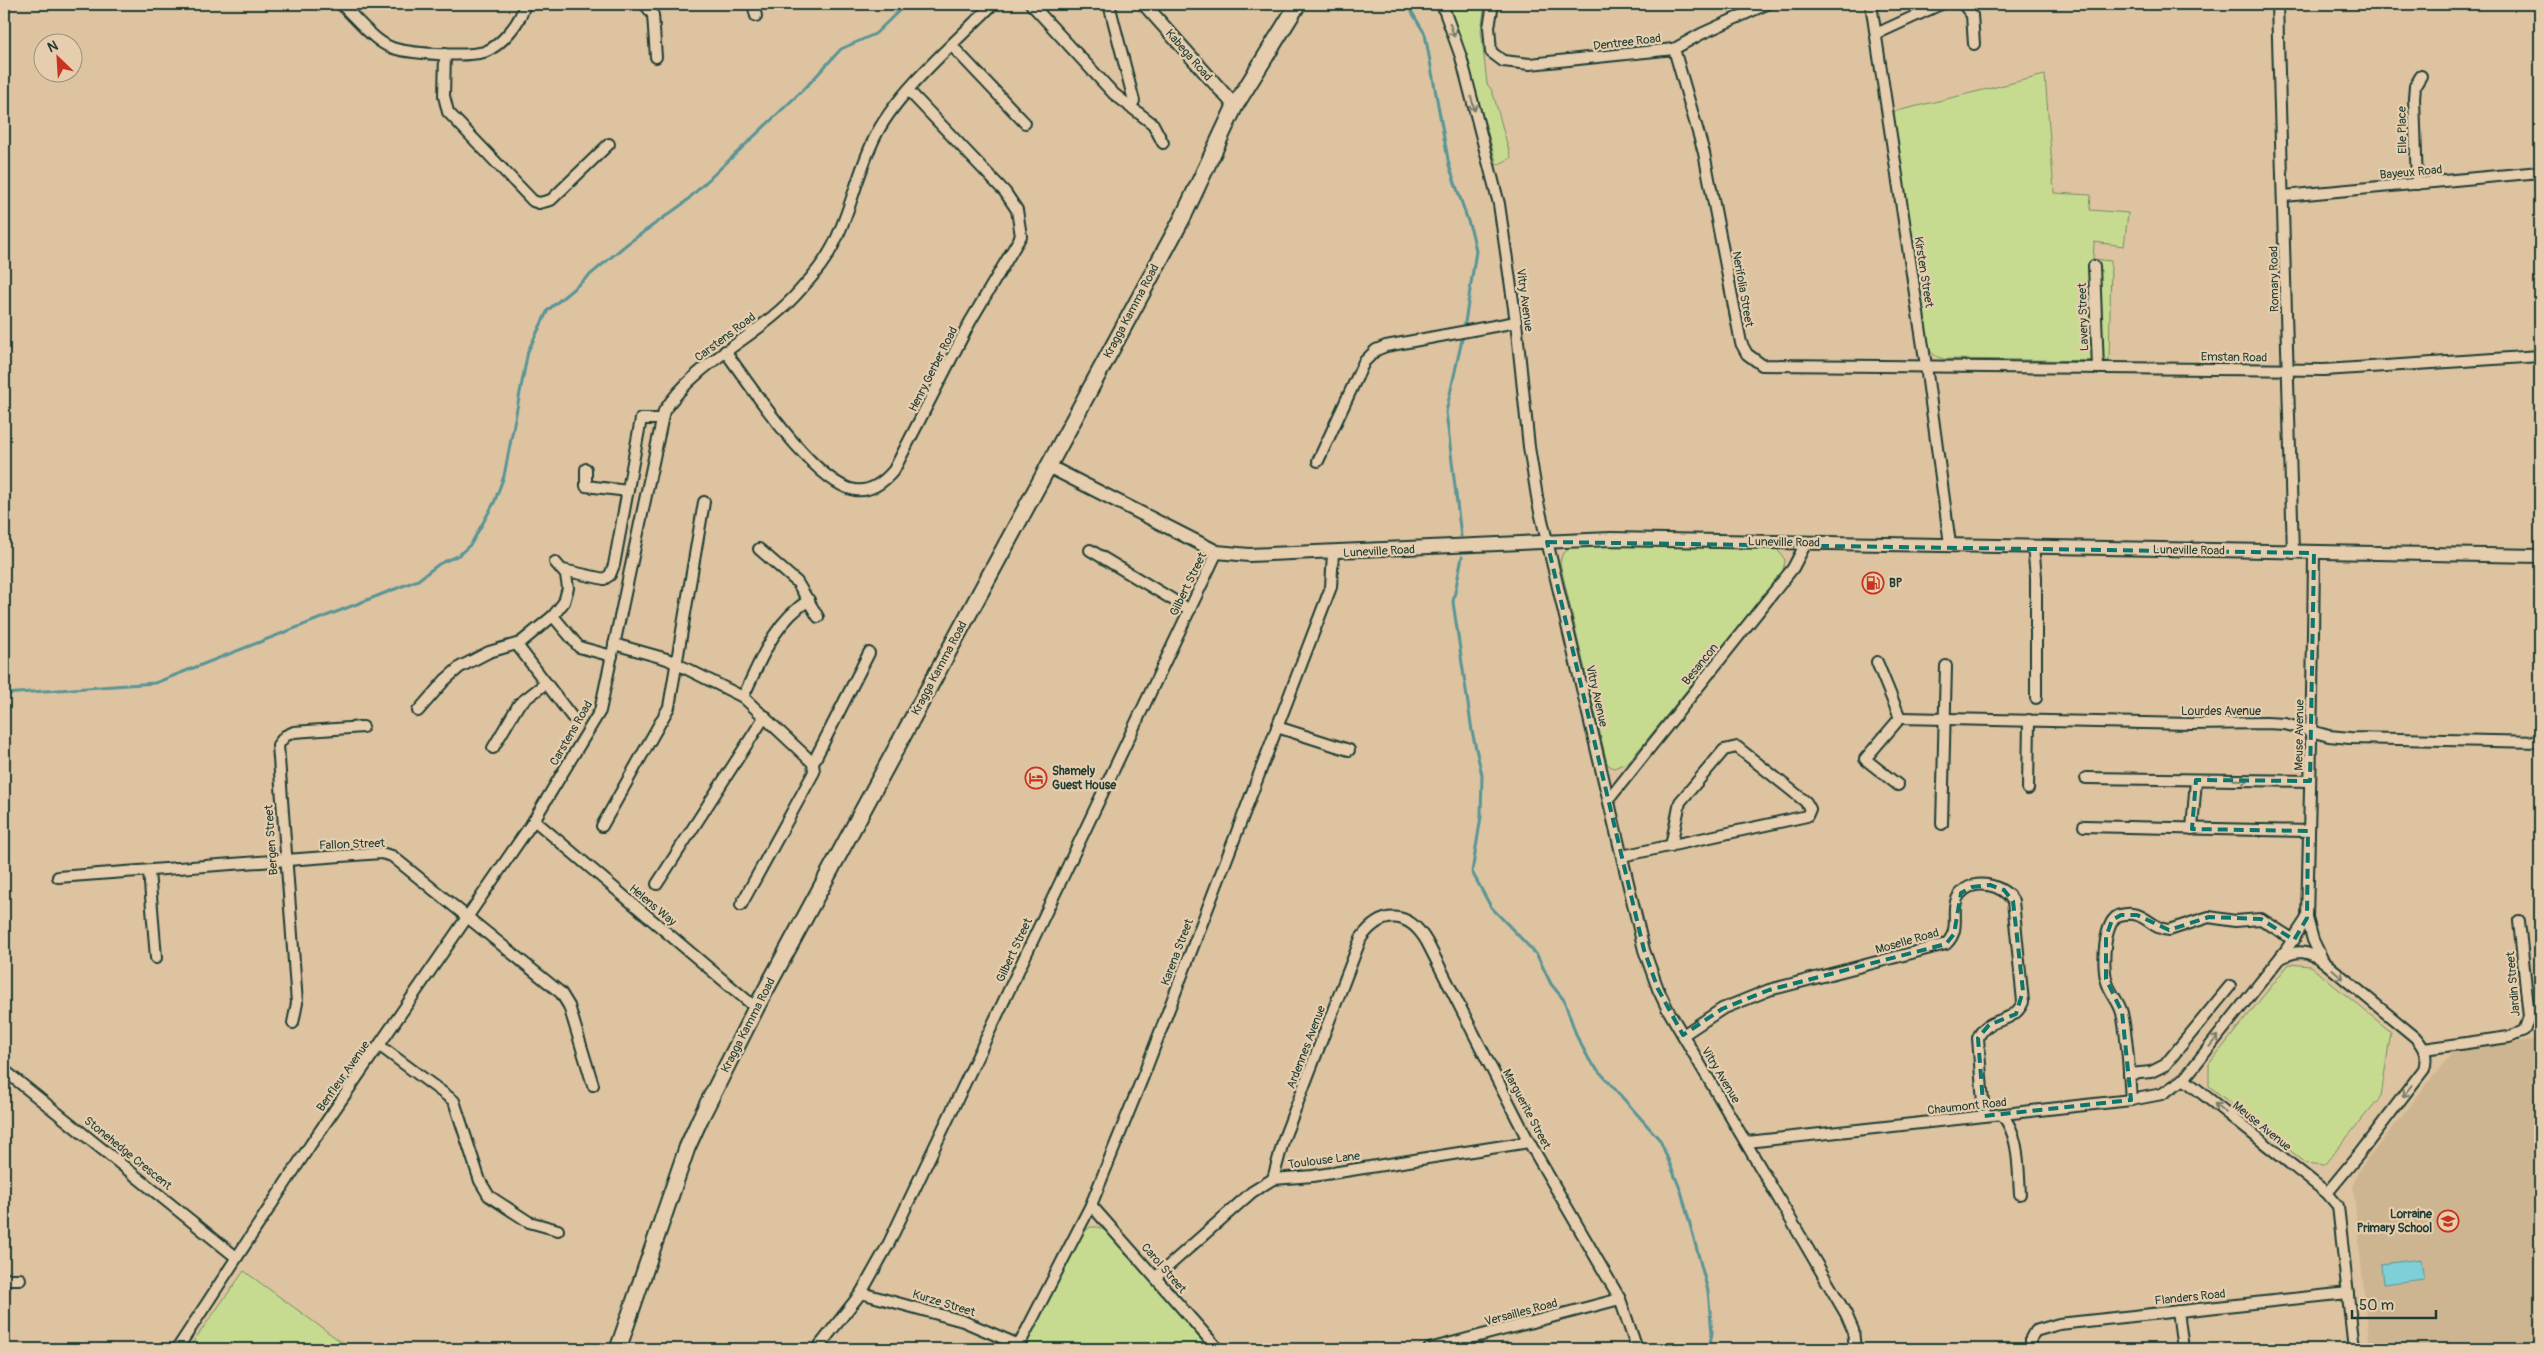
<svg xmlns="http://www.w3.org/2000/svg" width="2544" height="1353" viewBox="0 0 2544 1353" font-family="Pangolin,sans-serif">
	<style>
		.built { fill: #ceb591 }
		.green { fill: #c7db90; stroke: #738c62 }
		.water { fill: #7ecfd7; stroke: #589596 }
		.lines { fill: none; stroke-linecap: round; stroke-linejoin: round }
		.stream { stroke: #589596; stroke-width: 3 }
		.minor-casing { stroke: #1f3d34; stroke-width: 14 }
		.tertiary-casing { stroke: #1f3d34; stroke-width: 16 }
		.secondary-casing { stroke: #1f3d34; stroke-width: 19 }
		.minor { stroke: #e5cdad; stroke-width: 10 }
		.tertiary { stroke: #e5cdad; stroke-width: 12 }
		.secondary { stroke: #e5cdad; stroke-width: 15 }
		.oneway { stroke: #787e6a }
		.marked { fill: none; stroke: #0f766e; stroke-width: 4; stroke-dasharray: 10 6; stroke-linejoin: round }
		.labels { text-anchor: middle; stroke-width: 4.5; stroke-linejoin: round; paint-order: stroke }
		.street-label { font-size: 12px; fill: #1f3d34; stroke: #e5cdad }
		.poi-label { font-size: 12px; font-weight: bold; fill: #1f3d34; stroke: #e5cdad; text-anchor: start }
	</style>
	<rect width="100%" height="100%" fill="#dec3a0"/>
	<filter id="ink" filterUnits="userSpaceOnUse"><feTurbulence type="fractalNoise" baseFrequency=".02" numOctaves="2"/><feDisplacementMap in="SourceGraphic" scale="10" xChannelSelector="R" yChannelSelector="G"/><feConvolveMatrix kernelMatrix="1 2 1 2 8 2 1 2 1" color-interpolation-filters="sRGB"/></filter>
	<g filter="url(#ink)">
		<g class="built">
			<polygon points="2534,888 2540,888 2540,974"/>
			<polygon points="2540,1040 2540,1349 2370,1349 2353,1187 2358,1171 2455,1049"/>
		</g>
		<g class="green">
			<polygon points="1449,4 1485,4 1481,30 1487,84 1491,89 1494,97 1511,158 1497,165 1460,36"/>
			<path d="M2045 75 2054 193 2091 195 2090 210 2128 213 2124 246 2094 242 2093 259 2111 261 2109 361 1943 359C1935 356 1930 353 1927 344L1893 112Z"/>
			<polygon points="1572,546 1769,547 1777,549 1785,560 1783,571 1641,747 1628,762 1614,768 1608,765 1606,759 1560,563 1562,555"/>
			<polygon points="2289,964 2310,966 2391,1032 2381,1096 2324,1165 2306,1163 2209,1086 2209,1064"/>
			<polygon points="1090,1227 1098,1227 1110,1233 1209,1349 1022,1349 1081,1235"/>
			<polygon points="244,1271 351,1349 188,1349"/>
		</g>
		<polygon class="water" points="2421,1259 2424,1279 2383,1284 2381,1264"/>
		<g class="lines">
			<g class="stream">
				<polyline points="1407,4 1425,34 1449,165 1472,233 1476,251 1464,329"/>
				<polyline points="1461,536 1446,412 1463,335"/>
				<polyline points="1462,557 1453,602 1472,731 1482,775 1481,817 1472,872 1491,907 1537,955 1551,984 1564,1000 1577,1037 1590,1061 1660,1140 1681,1191 1708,1291 1712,1333 1709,1349"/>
				<polyline points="4,694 155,683 418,580 439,564 459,555 471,544 494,503 504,476 528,351 548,310 627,244 684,203 807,86 841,49 875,34 906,4"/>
			</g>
			<g class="minor-casing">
				<g id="minor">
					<path d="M341 4C354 16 374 41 390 47 407 54 466 57 484 52 500 47 523 20 524 4"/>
					<polyline points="645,4 653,15 656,57"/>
					<polyline points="753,4 756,16"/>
					<polyline points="1031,4 1114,94 1153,124 1163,143"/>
					<polyline points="1109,4 1134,101 1130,107"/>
					<polyline points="1442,4 1461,57 1499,204 1516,322 1529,447 1538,503 1644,950 1658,989 1667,1008 1846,1314 1853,1330 1855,1349"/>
					<polyline points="1493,4 1489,27 1491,52 1503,61 1530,64 1674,49 1701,34 1767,4"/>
					<polyline points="1871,4 1926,366 1950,544"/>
					<polyline points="1963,4 1972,15 1974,44"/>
					<polyline points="2277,4 2293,553"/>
					<polyline points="1876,34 1941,4"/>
					<polyline points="952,46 1025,123"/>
					<polyline points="1674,49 1704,153 1741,343 1747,354 1762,365 2324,370 2540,356"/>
					<polyline points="445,54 444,96 448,112 533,201 539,203 551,200 609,144"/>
					<polyline points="2417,184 2414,98 2415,86 2421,76"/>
					<polyline points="2284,196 2540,172"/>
					<polyline points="2094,266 2098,368"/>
					<path d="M725 351C750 385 814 484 855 490 871 492 884 482 894 470L970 322 1021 236 1017 210 1005 192 908 90"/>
					<polyline points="1318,461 1364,362 1376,350 1386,346 1516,322"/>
					<polyline points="586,469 586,486 628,491"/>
					<polyline points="2033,546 2036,577 2036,698"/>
					<polyline points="759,549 797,582 818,617"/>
					<polyline points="1090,550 1190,610"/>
					<path d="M2314 553C2313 675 2310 796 2307 918L2313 940 2323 961 2415 1037C2424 1047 2428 1055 2424 1069L2360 1153 2327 1193"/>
					<polyline points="563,570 604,579 610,575 614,565 641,419 662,419"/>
					<polyline points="553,616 579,647 612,656"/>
					<polyline points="614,644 667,659 743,697 813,763"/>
					<polyline points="517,645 572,717"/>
					<polyline points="1877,662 1900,718 1865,759 1898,785"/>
					<path d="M743 697C761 660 773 623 809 600"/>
					<polyline points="418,711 445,680 460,667 489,652 520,643 553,616 564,602 568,588 566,575 555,562"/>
					<polyline points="1900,718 2191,724 2266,723 2285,724 2329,736 2350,738 2540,742"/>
					<polyline points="1277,727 1349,750"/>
					<polyline points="493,748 519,704 546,683"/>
					<polyline points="2086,778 2310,781"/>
					<polyline points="2028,789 2029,720"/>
					<polyline points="1609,799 1793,568 1806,543"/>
					<polyline points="534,820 756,1008"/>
					<polyline points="1942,824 1946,666"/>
					<polyline points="602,826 669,707 704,502"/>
					<polyline points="2084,826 2308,831"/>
					<polyline points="2192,829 2196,780"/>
					<polyline points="1622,856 1807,816 1810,809 1806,802 1737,747 1724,750 1680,802 1671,846"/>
					<polyline points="149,871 156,958"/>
					<polyline points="58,877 381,853 392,856 561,993 569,1006 593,1085"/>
					<polyline points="657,884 765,716"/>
					<polyline points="741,905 814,772 813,763 869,653"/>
					<path d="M2281 958C2298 949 2308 951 2323 961"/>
					<polyline points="293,1023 297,1003 278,745 285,736 294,732 363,727"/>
					<path d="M1683 1035 1722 1009 1769 990 1946 944C1963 928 1948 909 1960 894 1974 877 2004 885 2013 901L2023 1002C2013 1026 1987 1015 1978 1038L1984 1116"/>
					<polyline points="380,1046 454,1101 480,1181 489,1196 529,1222 558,1230"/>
					<polyline points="2424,1049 2509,1037 2524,1031 2529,1017 2519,921"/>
					<polyline points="4,1070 236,1257"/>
					<polyline points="2129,1074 2151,1072 2165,1065 2230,986"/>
					<polyline points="2184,1079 2327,1193 2338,1206 2354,1349"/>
					<path d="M2131 1100C2129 1072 2128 1041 2122 1013 2119 1001 2110 993 2107 982 2102 968 2103 920 2120 915 2144 908 2151 930 2169 930L2209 917 2235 921 2261 919 2294 940"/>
					<path d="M2002 1115C2020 1135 2018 1169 2020 1194"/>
					<polyline points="1747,1142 2131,1100 2162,1094 2184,1079 2286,950 2307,918"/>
					<path d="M1273 1179 1284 1138 1361 938C1382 909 1409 911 1427 942L1529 1142 1620 1299 1637 1349"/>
					<polyline points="1091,1205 1218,1349"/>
					<polyline points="1156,1277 1252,1192 1273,1179 1313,1176 1529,1142"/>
					<polyline points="4,1279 20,1279"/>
					<polyline points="861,1293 963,1321 1019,1345"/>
					<polyline points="2178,1311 2183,1349"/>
					<path d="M177 1349 311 1144 534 820 600 711 664 411C699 358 762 336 802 288 816 273 830 255 838 235 853 202 860 165 877 133 901 88 957 41 993 4"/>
					<polyline points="817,1349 861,1293 888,1245 1217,552"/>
					<polyline points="1017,1349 1091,1205 1144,1074 1331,587 1333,553"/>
					<polyline points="1429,1349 1620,1299"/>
					<polyline points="2031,1349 2031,1338 2035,1331 2059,1324 2348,1293"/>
				</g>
			</g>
			<g class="tertiary-casing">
				<g id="tertiary">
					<polyline points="1144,4 1235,106"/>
					<polyline points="1048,466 1217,552 1249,555 1611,539 2540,556"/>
				</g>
			</g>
			<g class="secondary-casing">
				<polyline id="secondary" points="618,1349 687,1148 700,1119 756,1008 1183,217 1235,106 1298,4"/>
			</g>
			<use href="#minor" class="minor"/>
			<use href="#tertiary" class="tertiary"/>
			<use href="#secondary" class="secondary"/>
		</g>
		<defs><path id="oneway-shaft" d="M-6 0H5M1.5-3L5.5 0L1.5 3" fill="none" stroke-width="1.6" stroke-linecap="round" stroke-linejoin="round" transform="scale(1.25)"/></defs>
		<g class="oneway">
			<use href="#oneway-shaft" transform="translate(1452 30) rotate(71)"/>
			<use href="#oneway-shaft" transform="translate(1473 104) rotate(76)"/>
			<use href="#oneway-shaft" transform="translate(2241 780) rotate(1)"/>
			<use href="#oneway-shaft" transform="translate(2338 974) rotate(42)"/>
			<use href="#oneway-shaft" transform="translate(2214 1041) rotate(-52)"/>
			<use href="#oneway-shaft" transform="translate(2407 1091) rotate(128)"/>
			<use href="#oneway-shaft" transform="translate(2220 1108) rotate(-141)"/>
		</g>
	</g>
	<path class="marked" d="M1547 542 2314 553 2310 781 2196 780 2192 829 2308 831 2307 918 2294 940 2261 919 2209 917 2169 930 2137 915H2121L2112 920 2106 937V979L2122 1012 2131 1100 1984 1116 1978 1038 1989 1025 2016 1014 2023 991 2013 901 2004 890 1990 885 1972 887 1961 893 1954 934 1946 944 1769 990 1722 1009 1683 1035 1658 989 1644 950Z"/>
	<defs>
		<g id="fuel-ring" transform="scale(1.125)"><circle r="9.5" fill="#e5cdad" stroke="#c8321e" stroke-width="1.5"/><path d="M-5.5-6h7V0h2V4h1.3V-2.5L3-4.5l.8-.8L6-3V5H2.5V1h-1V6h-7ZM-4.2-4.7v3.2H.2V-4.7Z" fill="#c8321e"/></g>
		<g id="hotel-ring" transform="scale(1.125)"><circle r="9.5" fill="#e5cdad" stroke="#c8321e" stroke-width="1.5"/><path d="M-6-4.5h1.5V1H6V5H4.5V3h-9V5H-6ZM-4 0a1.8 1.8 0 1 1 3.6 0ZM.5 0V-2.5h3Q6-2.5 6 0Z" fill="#c8321e"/></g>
		<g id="school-ring" transform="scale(1.125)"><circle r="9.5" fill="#e5cdad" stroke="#c8321e" stroke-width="1.5"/><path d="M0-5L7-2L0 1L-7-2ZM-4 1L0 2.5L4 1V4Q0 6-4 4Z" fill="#c8321e"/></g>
	</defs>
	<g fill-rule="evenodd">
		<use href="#fuel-ring" x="1873" y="583"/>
		<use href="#hotel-ring" x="1036" y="778"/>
		<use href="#school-ring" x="2448" y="1221"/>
	</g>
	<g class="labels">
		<g class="street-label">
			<text transform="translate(1627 42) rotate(-7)" y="4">Dentree Road</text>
			<text transform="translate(1189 55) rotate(49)" y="4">Kabega Road</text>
			<text transform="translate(2402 130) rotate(-91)" y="4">Elle Place</text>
			<text transform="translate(2411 172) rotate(-5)" y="4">Bayeux Road</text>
			<text transform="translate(1924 272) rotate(81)" y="4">Kirsten Street</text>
			<text transform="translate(2274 279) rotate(-91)" y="4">Romary Road</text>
			<text transform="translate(1743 289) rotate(80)" y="4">Nerifolia Street</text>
			<text transform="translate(1525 300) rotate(82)" y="4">Vitry Avenue</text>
			<text transform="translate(1131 311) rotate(-62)" y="4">Kragga Kamma Road</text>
			<text transform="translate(2083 317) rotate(-92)" y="4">Lavery Street</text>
			<text transform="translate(725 337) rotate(-37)" y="4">Carstens Road</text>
			<text transform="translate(2234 357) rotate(1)" y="4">Emstan Road</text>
			<text transform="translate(933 369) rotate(-63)" y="4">Henry Gerber Road</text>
			<text transform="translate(1784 542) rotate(1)" y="4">Luneville Road</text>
			<text transform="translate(2189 550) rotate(1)" y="4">Luneville Road</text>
			<text transform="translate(1379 551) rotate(-3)" y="4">Luneville Road</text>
			<text transform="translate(1188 584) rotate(-64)" y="4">Gilbert Street</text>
			<text transform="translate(1700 664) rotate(-51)" y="4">Besancon</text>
			<text transform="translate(939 668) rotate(-62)" y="4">Kragga Kamma Road</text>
			<text transform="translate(1597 696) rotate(77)" y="4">Vitry Avenue</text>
			<text x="2221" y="715">Lourdes Avenue</text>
			<text transform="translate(571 733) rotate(-60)" y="4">Carstens Road</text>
			<text transform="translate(2299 735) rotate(-89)" y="4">Meuse Avenue</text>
			<text transform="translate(271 840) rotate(-94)" y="4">Bergen Street</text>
			<text transform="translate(352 844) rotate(-2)" y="4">Fallon Street</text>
			<text transform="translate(653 905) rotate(40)" y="4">Helens Way</text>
			<text transform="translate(1907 941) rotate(-16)" y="4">Moselle Road</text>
			<text transform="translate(1014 950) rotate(-65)" y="4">Gilbert Street</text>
			<text transform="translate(1177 952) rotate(-69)" y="4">Karena Street</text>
			<text transform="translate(2513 984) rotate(-95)" y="4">Jardin Street</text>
			<text transform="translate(748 1025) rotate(-63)" y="4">Kragga Kamma Road</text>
			<text transform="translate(1306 1047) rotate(-69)" y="4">Ardennes Avenue</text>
			<text transform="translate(1721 1075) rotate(59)" y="4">Vitry Avenue</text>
			<text transform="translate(343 1076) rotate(-55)" y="4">Benfleur Avenue</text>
			<text transform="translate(1967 1106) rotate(-6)" y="4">Chaumont Road</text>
			<text transform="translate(1527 1109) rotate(62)" y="4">Marguerite Street</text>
			<text transform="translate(2262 1126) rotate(39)" y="4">Meuse Avenue</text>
			<text transform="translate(128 1153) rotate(39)" y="4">Stonehedge Crescent</text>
			<text transform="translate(1324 1160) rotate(-7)" y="4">Toulouse Lane</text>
			<text transform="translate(1164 1268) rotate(49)" y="4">Carol Street</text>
			<text transform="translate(2190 1297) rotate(-6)" y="4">Flanders Road</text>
			<text transform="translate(944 1303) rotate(17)" y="4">Kurze Street</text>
			<text transform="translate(1521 1312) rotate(-15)" y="4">Versailles Road</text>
		</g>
		<g class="poi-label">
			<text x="1889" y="587">BP</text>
			<text x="1052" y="775">Shamely<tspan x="1052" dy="14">Guest House</tspan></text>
			<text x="2432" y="1218" text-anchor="end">Lorraine<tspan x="2432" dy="14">Primary School</tspan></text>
		</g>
	</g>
	<rect width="2544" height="1353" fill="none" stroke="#e5cdad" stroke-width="20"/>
	<rect x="10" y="10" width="2524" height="1333" fill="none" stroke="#1f3d34" stroke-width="2" filter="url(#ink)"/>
	<g transform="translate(58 58) rotate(335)"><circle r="24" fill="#e5cdad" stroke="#96937d"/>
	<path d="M0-4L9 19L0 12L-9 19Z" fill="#c8321e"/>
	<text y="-8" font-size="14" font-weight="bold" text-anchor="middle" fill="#1f3d34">N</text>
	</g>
	<path d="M2352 1310v8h84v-8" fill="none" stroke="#1f3d34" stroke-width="2.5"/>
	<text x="2359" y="1310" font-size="15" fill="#1f3d34" stroke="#e5cdad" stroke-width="4" paint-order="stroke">50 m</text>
</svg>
